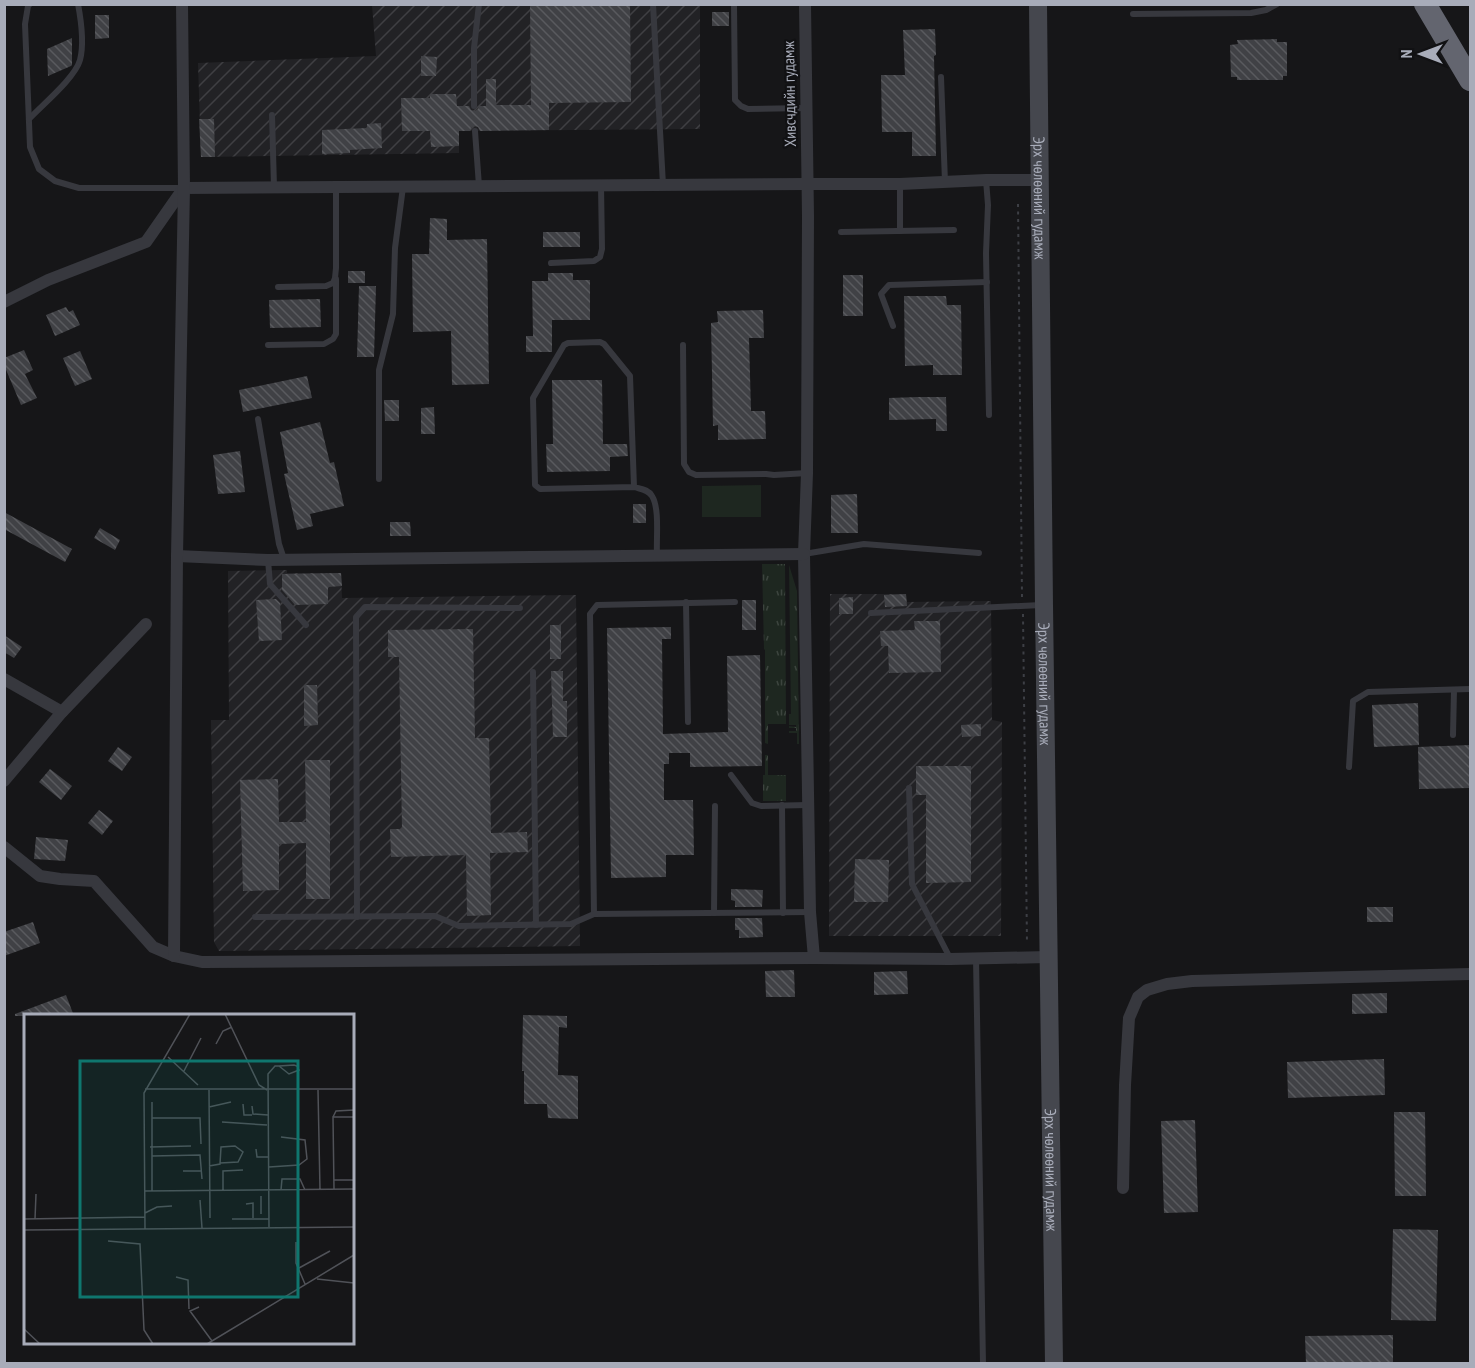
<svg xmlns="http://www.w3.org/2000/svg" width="1475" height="1368" viewBox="0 0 1475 1368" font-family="'PT Sans Narrow',sans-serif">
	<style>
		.industrial { fill: url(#industrial-furrows) }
		.grass { fill: url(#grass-tufts) }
		.garden { fill: #1e2720 }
		.building { fill: url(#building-back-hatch) }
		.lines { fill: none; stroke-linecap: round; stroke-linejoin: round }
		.path { stroke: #3d3f45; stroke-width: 2; stroke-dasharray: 3 4.5; stroke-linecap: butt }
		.lane { stroke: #37383e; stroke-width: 6 }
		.street { stroke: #37383e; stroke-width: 12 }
		.secondary { stroke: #45474e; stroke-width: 18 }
		.highway { stroke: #63656f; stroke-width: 22 }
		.labels { text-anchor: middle; stroke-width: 4.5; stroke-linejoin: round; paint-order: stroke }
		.street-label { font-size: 16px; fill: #a8acb9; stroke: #111113 }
		.inset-road { fill: none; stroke: #505258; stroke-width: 1.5 }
		.view { fill: #0f766e; fill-opacity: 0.15; stroke: #0f766e; stroke-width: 3 }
		.inset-edge { fill: none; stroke: #a8acb9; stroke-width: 3 }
	</style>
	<defs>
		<pattern id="industrial-furrows" width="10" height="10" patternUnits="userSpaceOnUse" patternTransform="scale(1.5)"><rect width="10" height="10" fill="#222225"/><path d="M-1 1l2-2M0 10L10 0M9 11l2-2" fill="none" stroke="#3f3f43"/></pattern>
		<pattern id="grass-tufts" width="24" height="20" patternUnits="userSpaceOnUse" patternTransform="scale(1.5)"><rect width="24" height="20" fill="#1e2720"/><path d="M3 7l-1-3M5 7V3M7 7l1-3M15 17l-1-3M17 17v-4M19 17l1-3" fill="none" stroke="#3c443e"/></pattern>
		<pattern id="building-back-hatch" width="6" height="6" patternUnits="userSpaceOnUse" patternTransform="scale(1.5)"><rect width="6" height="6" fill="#404145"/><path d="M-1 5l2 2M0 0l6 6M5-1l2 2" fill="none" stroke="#595a5e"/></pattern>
	</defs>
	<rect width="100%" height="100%" fill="#161618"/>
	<g class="industrial">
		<polygon points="372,5 700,5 700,129 459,131 459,153 201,157 198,63 376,56"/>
		<polygon points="287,570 287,573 341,573 342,598 576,595 580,946 219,951 214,942 211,720 229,720 228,571"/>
		<polygon points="830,594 906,594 907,602 991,601 992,720 1002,722 1001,936 829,936"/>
	</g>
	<g class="grass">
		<polygon points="762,564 785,564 786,724 768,724 768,744 765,743 765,650 764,649"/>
		<polygon points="789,565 797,591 799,744 797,744 797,733 789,733 789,731 796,731 796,728 789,728 789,726 796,727 796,725 789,725 789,714 791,714"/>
		<polygon points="765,755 768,755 768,775 786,775 786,801 763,801 763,775 765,775"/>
	</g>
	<polygon class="garden" points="761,485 761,517 702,517 702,486"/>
	<g class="building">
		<polygon points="530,4 630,4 631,102 549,103 549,130 480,131 478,127 474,126 471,128 470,131 459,131 459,146 431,147 430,131 402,131 401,98 430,98 430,94 456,94 457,106 469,106 471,110 475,111 478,109 479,106 486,106 486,79 496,79 496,105 531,105"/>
		<rect x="712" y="12" width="17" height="14"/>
		<polygon points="95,15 109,15 109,38 95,39"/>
		<polygon points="935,29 936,55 934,56 936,156 912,156 912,132 882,132 881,75 905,75 903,30"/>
		<polygon points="72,38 72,65 71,66 48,76 47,49"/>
		<polygon points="1277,39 1277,42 1287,42 1287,76 1283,76 1283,80 1237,80 1237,77 1231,77 1230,45 1238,44 1237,40"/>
		<polygon points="421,56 437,57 436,76 421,76"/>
		<polygon points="199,119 214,119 215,157 201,157"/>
		<polygon points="381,123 382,148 350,150 350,153 322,154 322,130 367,128 367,124"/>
		<polygon points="430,218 447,219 447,240 487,239 489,384 452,385 451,331 413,332 412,254 429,254"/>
		<rect x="543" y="232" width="37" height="15"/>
		<rect x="348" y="271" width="17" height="12"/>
		<polygon points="548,273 573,273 573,280 590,280 590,320 552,320 552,352 526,352 526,336 533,336 532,281 548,281"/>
		<rect x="843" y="275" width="20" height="41"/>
		<polygon points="359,286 376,286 374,357 357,357"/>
		<polygon points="904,296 946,296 947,305 961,305 962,375 933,375 933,365 905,366"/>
		<polygon points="320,299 321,327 270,328 269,300"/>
		<polygon points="66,307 69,312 73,310 80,325 55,336 46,315"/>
		<polygon points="763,310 764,338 749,338 751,411 765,411 766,439 718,440 718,425 713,426 711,323 718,322 717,311"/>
		<polygon points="24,350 33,370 25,374 37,398 21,405 4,365 4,358"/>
		<polygon points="80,351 92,379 75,386 63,358"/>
		<polygon points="307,376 312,398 243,412 239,390"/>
		<polygon points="552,380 602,380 603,444 627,444 628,456 610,457 610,471 547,472 546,444 553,444"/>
		<polygon points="918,397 946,397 947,431 936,431 936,419 889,420 889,398"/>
		<polygon points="384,400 399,400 399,421 385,421"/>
		<polygon points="434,407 435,434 421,434 421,408"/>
		<polygon points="320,422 330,463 334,462 344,506 310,514 313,526 297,530 284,474 288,473 280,432"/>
		<polygon points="240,451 245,492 218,494 213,455"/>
		<polygon points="857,494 858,533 831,533 831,495"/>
		<rect x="633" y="504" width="13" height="19"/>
		<polygon points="4,512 72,549 65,562 4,529"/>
		<polygon points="390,522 410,522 411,536 390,536"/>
		<polygon points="100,528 120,540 115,550 94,538"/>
		<polygon points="341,573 342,586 328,587 328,604 295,605 282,590 282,574"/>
		<polygon points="906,594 907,606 885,607 884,595"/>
		<polygon points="853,597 853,614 839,614 839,598"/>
		<polygon points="276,599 280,603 282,640 259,641 256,600"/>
		<rect x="742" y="600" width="14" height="30"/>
		<polygon points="914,621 940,621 941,672 889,673 888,646 881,646 880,631 915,630"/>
		<rect x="550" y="625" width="11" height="34"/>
		<polygon points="671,627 671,639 662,639 663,734 728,732 727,656 760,655 762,766 690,767 690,753 669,753 669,764 664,764 664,800 693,800 694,855 666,855 666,877 611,878 607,628"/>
		<polygon points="473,629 475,738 489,738 491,833 527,832 528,852 490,853 491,915 467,916 466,855 391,857 390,829 402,829 399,657 388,657 388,630"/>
		<polygon points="4,635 22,647 14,658 4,652"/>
		<polygon points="551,671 563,671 563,701 567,701 567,737 553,737"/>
		<polygon points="304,685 317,685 318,725 304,726"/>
		<polygon points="1418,703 1419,745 1374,747 1372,705"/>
		<polygon points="981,724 981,736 962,737 961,725"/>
		<polygon points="1470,745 1470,788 1419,789 1418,747"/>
		<polygon points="118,747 132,757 122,771 108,761"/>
		<polygon points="305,760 330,760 330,899 306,899 306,843 279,844 279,890 243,891 240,780 278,779 279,822 306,822"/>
		<polygon points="916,766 971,766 971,882 926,883 926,795 916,795"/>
		<polygon points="50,769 72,786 61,800 39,782"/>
		<polygon points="99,810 113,821 102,835 88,823"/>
		<polygon points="36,837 68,840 65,861 34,859"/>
		<polygon points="855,859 889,860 888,902 854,902"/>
		<polygon points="731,889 763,890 762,907 735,907 735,901 731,900"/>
		<rect x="1367" y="907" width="26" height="15"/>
		<polygon points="735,918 762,918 763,937 739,938 739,930 735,930"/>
		<polygon points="33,922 40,943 4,956 4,932"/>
		<polygon points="794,970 795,997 766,997 765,971"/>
		<polygon points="907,971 908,994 874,995 874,972"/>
		<polygon points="1387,993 1387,1013 1352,1014 1352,994"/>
		<polygon points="66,995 74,1016 15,1016 15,1014"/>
		<polygon points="523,1015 567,1016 567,1028 559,1027 558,1075 578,1076 578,1119 548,1118 547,1104 524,1104 524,1071 522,1071"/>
		<polygon points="1384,1059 1385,1095 1288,1098 1287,1062"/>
		<polygon points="1394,1112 1425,1112 1426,1196 1395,1196"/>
		<polygon points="1195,1120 1198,1212 1164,1213 1161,1121"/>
		<polygon points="1393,1229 1438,1230 1436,1321 1391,1320"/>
		<polygon points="1393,1335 1393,1364 1306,1364 1305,1336"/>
	</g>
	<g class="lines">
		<g class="path">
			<polyline points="1018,204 1022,597"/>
			<polyline points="1023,614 1027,944"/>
		</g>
		<g class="lane">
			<polyline points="30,4 28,6 25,24 30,147 39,169 55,181 79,188 183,188"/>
			<polyline points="653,4 663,185"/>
			<polyline points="734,4 735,100 741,106 748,109 806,108"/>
			<polyline points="1133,14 1251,13 1266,10 1277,4"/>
			<polyline points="941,77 945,182"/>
			<polyline points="474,106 474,48 479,4"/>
			<polyline points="272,115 274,187"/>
			<path d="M29 119C42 105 75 78 80 60 84 45 81 20 78 4"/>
			<polyline points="475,131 479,186"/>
			<polyline points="986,180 988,205 986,253 989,415"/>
			<polyline points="900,184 900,231"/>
			<polyline points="841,232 954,230"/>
			<polyline points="551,263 594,261 600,257 602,249 601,185"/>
			<polyline points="278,287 326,286 333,283 335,278 336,268 336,187"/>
			<polyline points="893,326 881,294 889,285 987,282"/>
			<polyline points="268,345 324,344 333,339 336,334 336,279"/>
			<polyline points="683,345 684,464 689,472 696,475 766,474 774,475 807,473"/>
			<polyline points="258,419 279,544 284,559"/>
			<polyline points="379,479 379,370 393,314 395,248 403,187"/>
			<path d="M634 487 630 376 604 344 600 342 568 343 564 345 533 398 535 485 540 489 634 487C640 489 648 489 652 496 660 509 656 539 657 556"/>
			<polyline points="804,554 864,544 979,553"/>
			<polyline points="268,560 270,584 306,625"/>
			<polyline points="686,602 688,722"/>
			<polyline points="871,613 1041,605"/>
			<polyline points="533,672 536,925"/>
			<polyline points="1453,735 1454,690"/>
			<polyline points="1349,767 1353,701 1368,692 1470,689"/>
			<polyline points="731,775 752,803 761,806 808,805"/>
			<polyline points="909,788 912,884 950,958"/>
			<polyline points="782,805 783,913"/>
			<polyline points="714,913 715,806"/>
			<polyline points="594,914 590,614 597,605 735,602"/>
			<polyline points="255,917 435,916 459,926 571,924 594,914 810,912"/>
			<polyline points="357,917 356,617 365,607 520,608"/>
			<polyline points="976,958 983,1364"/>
		</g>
		<g class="street">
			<polyline points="805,4 808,216 807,473 804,554 810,912 814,958"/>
			<polyline points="184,188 807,184 900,184 986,180 1040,180"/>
			<polyline points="4,302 48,280 146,242 183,189"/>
			<polyline points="177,556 268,560 804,554"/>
			<polyline points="4,679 62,712"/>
			<polyline points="4,781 62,712 146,624"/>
			<polyline points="4,847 40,876 60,879 94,881 153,947 174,956 202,962 814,958 950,959 1048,957"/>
			<polyline points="174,956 177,556 184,188 182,4"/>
			<polyline points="1123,1188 1125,1085 1129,1018 1138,997 1147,990 1167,984 1192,981 1470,974"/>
		</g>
		<path class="secondary" id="s1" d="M1038 4 1044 605 1054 1364"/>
		<polyline class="highway" points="1425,4 1470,80"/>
	</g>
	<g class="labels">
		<g class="street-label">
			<text transform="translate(789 94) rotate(-91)" y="6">Хивсчдийн гудамж</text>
			<text dy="6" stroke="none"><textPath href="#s1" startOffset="194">Эрх чөлөөний гудамж</textPath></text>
			<text dy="6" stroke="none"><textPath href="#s1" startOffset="680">Эрх чөлөөний гудамж</textPath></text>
			<text dy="6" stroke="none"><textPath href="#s1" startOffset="1166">Эрх чөлөөний гудамж</textPath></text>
		</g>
	</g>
	<g transform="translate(24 1014)">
		<rect width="330" height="330" fill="#161618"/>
		<path class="inset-road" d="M201 0 235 71 243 76M192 30 199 17 208 13M144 43 174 71M160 57 177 24M121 75H330M185 76 186 204M294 76 296 176M128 88V177M219 90 220 101H228M228 92 229 100 244 101M185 93 207 88M309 103 312 97 330 96M128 104H176L177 130M198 108 243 111M126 133 167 132M232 135 233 143H244M128 142 176 141 178 165M185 152 196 150 197 133 211 132 219 138 214 148 196 149M245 153 275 151 283 145 281 126 257 123M159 157H178M310 166H330M310 175 309 103H330M199 176V157L219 156M257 176 258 165H276L281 176M121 177 330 175M237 182V200M176 186 178 214M222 190 229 189V204M121 199 133 193 148 192M0 205 121 203M11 205 12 180M208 205H245M245 213 244 60 251 52H255L270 51 273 52 275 56 265 60 255 52M121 215 120 79 166 0M0 216 330 213M84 227 116 230 120 316 129 330M272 228V249L281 270M275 254 306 237M152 263 164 266 165 295M293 265 330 269M175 293 166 297 188 327M0 315 16 330M183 330 330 241"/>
		<path class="view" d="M56 47H274V283H56Z"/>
		<rect width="330" height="330" class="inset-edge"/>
	</g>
	<rect width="1475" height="1368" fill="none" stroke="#a8acb9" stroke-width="12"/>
	<g transform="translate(1421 54) rotate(270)" stroke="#111113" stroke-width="4.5" paint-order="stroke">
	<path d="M0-4.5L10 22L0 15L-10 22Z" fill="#a8acb9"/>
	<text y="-9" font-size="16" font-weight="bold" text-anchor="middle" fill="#a8acb9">N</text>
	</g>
</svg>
